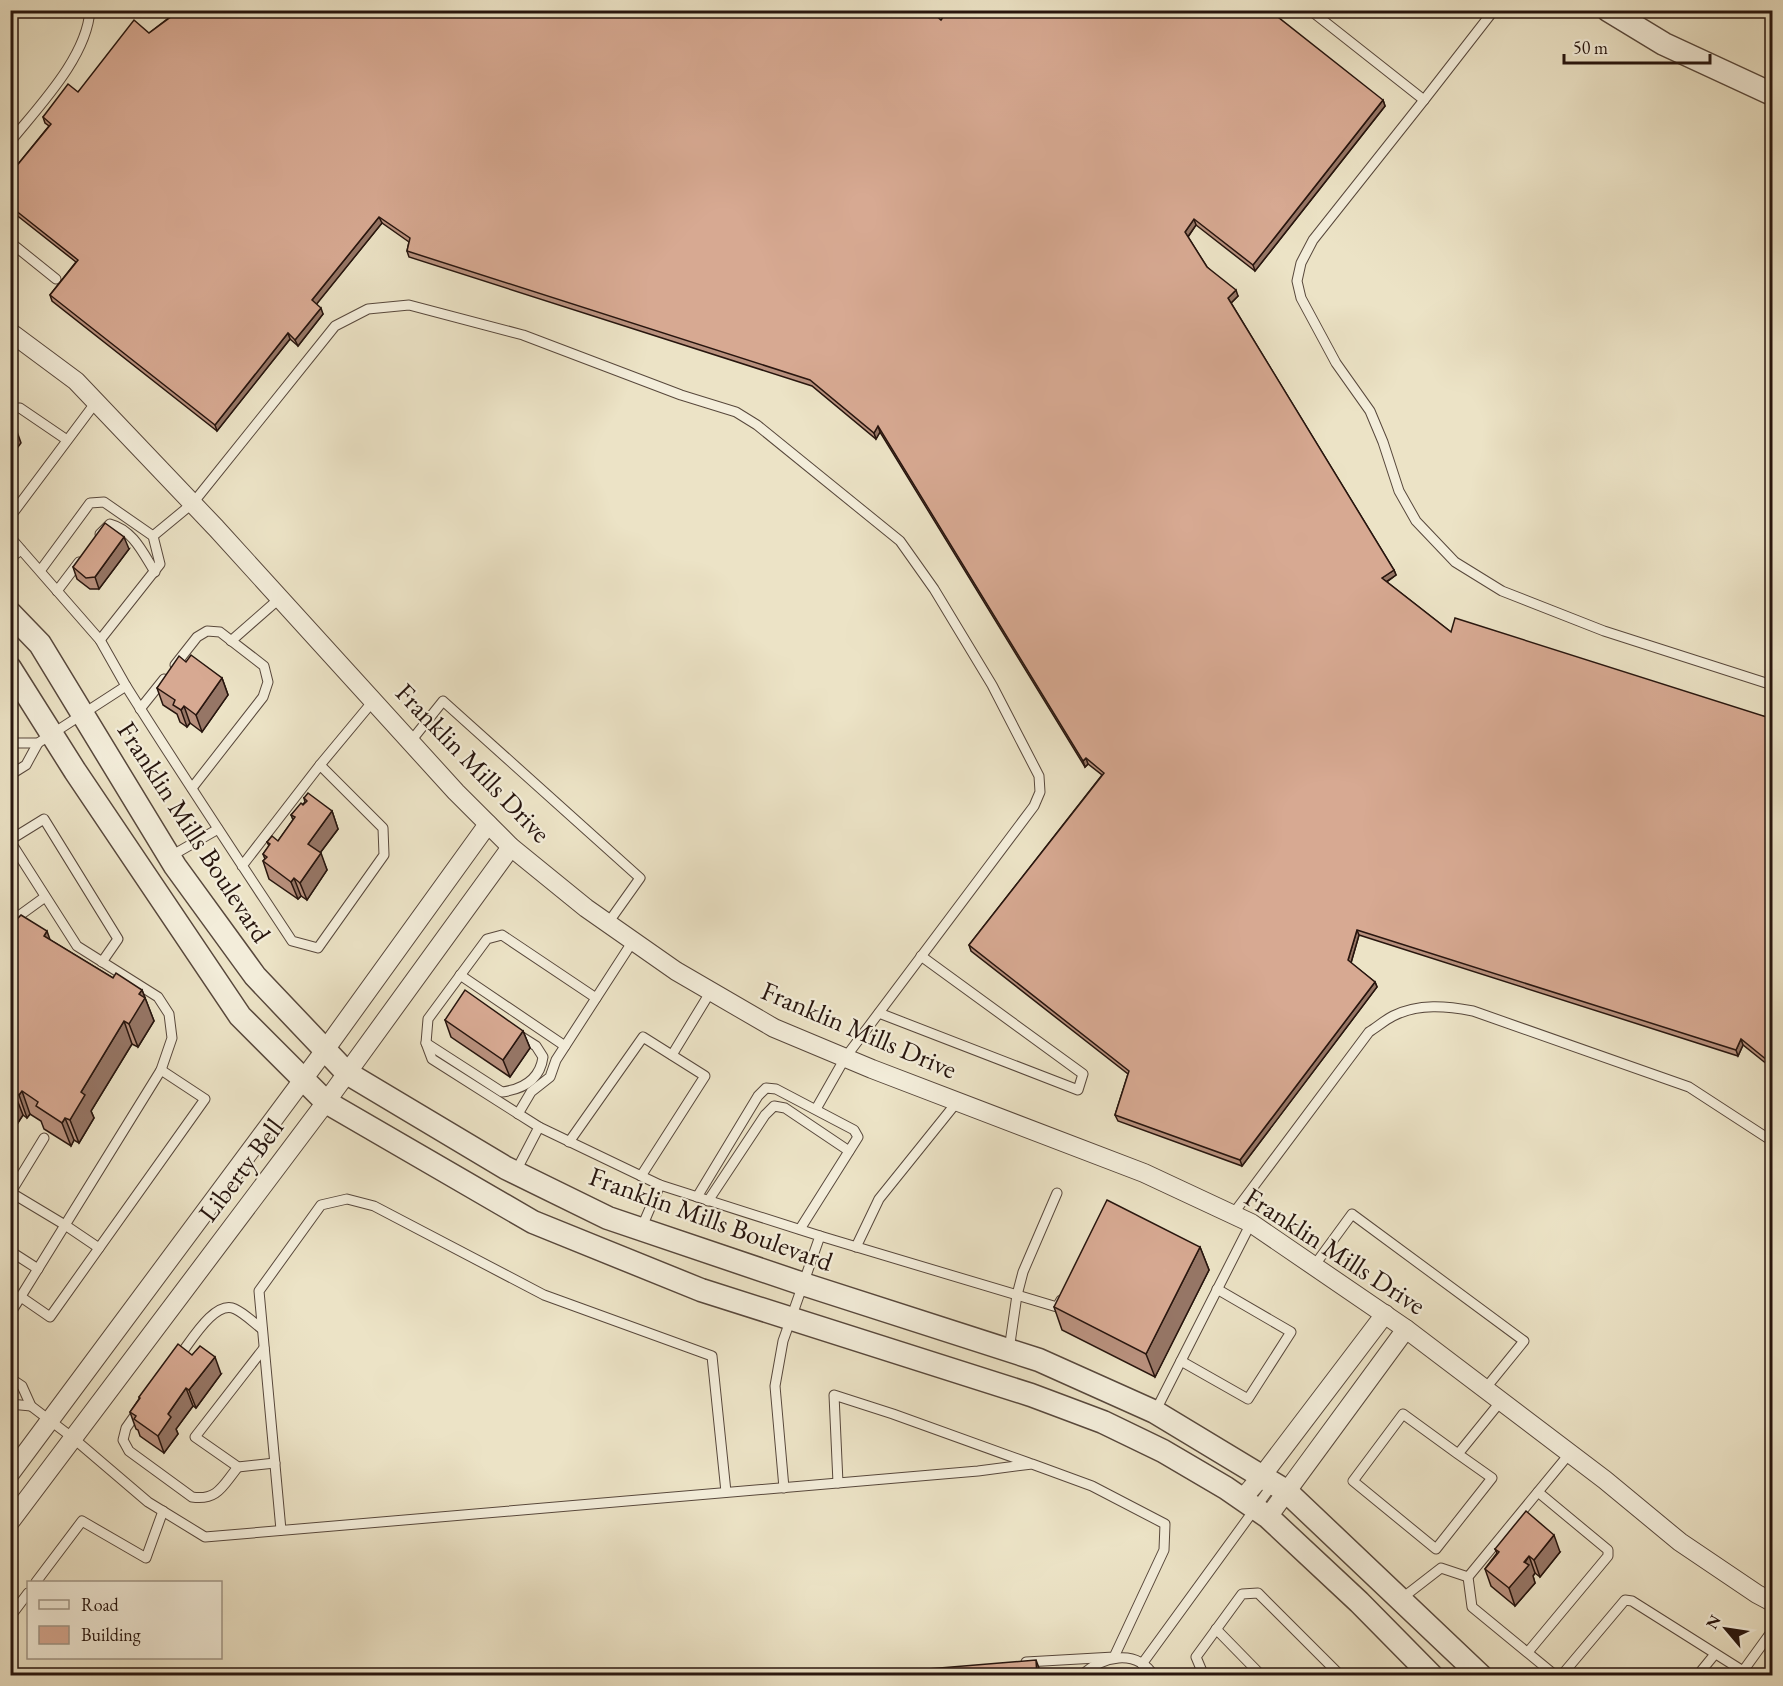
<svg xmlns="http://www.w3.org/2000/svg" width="1783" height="1686" viewBox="0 0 1783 1686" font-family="'EB Garamond',serif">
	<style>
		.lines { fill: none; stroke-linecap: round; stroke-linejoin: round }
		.service-casing { stroke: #58483c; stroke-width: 11 }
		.minor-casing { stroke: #58483c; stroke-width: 20 }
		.tertiary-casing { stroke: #58483c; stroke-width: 25 }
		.service { stroke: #f3edda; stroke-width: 9 }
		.minor { stroke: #f3edda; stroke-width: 18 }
		.tertiary { stroke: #f3edda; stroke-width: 22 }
		.wall { fill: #b9917e; stroke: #27150e; stroke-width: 1.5 }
		.shaded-wall { fill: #967666; stroke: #27150e; stroke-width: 1.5 }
		.building { fill: #d7a992; stroke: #27150e; stroke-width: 1.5 }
		.labels { text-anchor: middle; stroke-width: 4.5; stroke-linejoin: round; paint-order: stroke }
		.street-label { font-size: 27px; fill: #27150e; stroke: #f3edda }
	</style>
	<rect width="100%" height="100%" fill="#ece3c6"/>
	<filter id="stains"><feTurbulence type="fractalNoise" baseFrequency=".00333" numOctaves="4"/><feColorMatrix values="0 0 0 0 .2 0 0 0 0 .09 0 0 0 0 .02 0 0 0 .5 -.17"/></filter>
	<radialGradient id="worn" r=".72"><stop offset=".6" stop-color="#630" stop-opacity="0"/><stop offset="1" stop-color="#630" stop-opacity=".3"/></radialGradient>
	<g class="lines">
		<g class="service-casing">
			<g id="service">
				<polyline points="1310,10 1424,100 1494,10"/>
				<polyline points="1424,100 1313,240 1301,263 1297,281 1301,298 1336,363 1370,411 1383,442 1399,491 1416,521 1455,562 1502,591 1604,631 1766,683 1772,683"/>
				<path d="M10 142C39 106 87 57 90 10"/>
				<polyline points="10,242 56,279"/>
				<polyline points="10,408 20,408 67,440"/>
				<polyline points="10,517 96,402"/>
				<path d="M100 534 110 524C133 530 143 553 155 572"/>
				<polyline points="153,536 193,503 335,326 368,309 409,305 523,335 681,395 736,412 757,425 900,541 934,589 992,685 1039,776 1040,792 1034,806 845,1058 816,1109"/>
				<polyline points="10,537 100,640 160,564 153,536 104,502 90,503 40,571"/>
				<polyline points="10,558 21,550"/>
				<polyline points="57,591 79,562"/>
				<polyline points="231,641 280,598"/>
				<polyline points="175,665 197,637 207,631 220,632 264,666 268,682 263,697 192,788"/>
				<path d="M126 686C180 772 236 856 292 941L318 948 384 855 383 828 320 765 242 866"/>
				<polyline points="140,709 164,679"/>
				<polyline points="411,741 443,701 640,878 608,923"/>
				<polyline points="10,746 16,743 38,743 126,686 100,640"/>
				<polyline points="320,765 374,700"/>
				<polyline points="10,775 26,765 38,743"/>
				<polyline points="10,840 44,819 118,939 102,962"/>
				<polyline points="10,841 77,946 158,997 169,1014 172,1038 161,1070 10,1314"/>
				<polyline points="171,856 218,829"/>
				<polyline points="10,928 16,918 45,897"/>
				<polyline points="460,975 565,1046"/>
				<polyline points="879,1013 1078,1090 1083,1074 921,956"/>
				<path d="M426 1043 502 1092C524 1089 540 1079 543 1057L536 1046 517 1034"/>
				<polyline points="672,1055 711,991"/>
				<polyline points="518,1114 531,1092 550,1077 556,1060 633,941"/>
				<polyline points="539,1127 660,1185 820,1236 783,1341 775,1386 784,1488"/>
				<polyline points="569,1142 643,1037 705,1076 641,1176"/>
				<polyline points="515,1173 539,1127 432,1059 426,1043 428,1019 487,939 502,935 596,998"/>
				<polyline points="10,1192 65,1225 99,1248"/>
				<polyline points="11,1192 44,1138"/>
				<polyline points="697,1197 758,1096 766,1088 776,1089 854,1130 858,1137 800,1229"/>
				<polyline points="708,1201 765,1115 774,1106 785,1108 849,1151"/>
				<path d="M1233 1214 1369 1032C1377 1027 1385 1020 1393 1016 1419 1003 1447 1006 1473 1011L1689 1087 1772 1141"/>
				<polyline points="641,1229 660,1185"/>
				<polyline points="820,1236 1057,1307 1061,1300"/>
				<polyline points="856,1247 879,1199 957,1102"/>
				<polyline points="10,1251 38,1269"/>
				<polyline points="1314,1266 1352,1214 1524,1341 1485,1389"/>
				<polyline points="21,1297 50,1317 205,1099 161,1070"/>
				<polyline points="264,1348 195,1437 238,1467 275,1463"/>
				<polyline points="1009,1350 1017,1295 1023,1272 1057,1193"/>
				<path d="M177 1359C189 1345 214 1299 235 1309 244 1313 254 1323 262 1329"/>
				<polyline points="1181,1361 1248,1399 1291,1332 1217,1289"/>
				<polyline points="10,1378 22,1386 31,1406 73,1438 148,1502 205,1537 978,1471 1032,1464 1092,1486 1165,1524 1164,1550 1114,1657 1026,1662"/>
				<polyline points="10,1404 31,1406"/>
				<path d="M138 1411 126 1428 123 1440 129 1451 192 1497C218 1501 223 1485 238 1467"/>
				<polyline points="1155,1412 1251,1223"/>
				<polyline points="1458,1454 1492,1478 1436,1549 1353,1481 1403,1414 1458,1454 1501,1401"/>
				<polyline points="838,1483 834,1395 893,1414 1029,1463"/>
				<polyline points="281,1530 259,1291 321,1205 347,1199 374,1206 544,1295 712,1356 726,1492"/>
				<polyline points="36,1582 82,1521 146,1558 163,1511"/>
				<polyline points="1401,1599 1441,1568 1468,1577"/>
				<polyline points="10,1617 28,1593"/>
				<polyline points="1216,1629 1262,1676"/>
				<polyline points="1528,1652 1608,1556 1608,1550 1538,1492"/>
				<polyline points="1142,1664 1273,1484"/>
				<path d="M1081 1676C1102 1656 1136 1648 1154 1676"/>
				<polyline points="1204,1676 1196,1657 1242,1594 1258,1593 1341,1676"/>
				<polyline points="1556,1676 1472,1607 1468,1577 1570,1453"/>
				<polyline points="1561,1676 1625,1600 1632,1601 1743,1671 1772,1631"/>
				<polyline points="1697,1676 1715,1654"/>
			</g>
		</g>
		<g class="minor-casing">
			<g id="minor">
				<polyline points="10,332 76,381 216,528 456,792 511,847 586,908 676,971 774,1028 872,1069 1144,1173 1251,1223 1406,1329 1605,1480 1680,1542 1757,1594 1772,1602"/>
				<polyline points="10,1474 325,1050 488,824"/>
				<polyline points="1242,1499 1262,1476 1385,1314"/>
				<polyline points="1268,1517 1406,1329"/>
				<polyline points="10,1522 326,1102 511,847"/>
			</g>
		</g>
		<g class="tertiary-casing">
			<g id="tertiary">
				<polyline points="1608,10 1664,44 1772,94"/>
				<polyline points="10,613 40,644 175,866 255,976 347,1073 506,1168 608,1218 803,1284 1039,1360 1155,1412 1286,1491 1481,1676"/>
				<polyline points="10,668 75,771 240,1016 326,1102 533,1222 701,1290 1031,1395 1103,1422 1163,1451 1226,1488 1268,1517 1359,1602 1432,1676"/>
			</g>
		</g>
		<use href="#service" class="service"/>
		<use href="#minor" class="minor"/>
		<use href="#tertiary" class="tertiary"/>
	</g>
	<g class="wall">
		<polygon points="168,10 914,10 941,20 1383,100 1385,106 1255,271 1196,225 1188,237 1207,267 1238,296 1231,303 1394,570 1396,575 1387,582 1451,632 1773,719 1773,1069 1743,1045 1738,1056 1359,935 1351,963 1375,982 1377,987 1242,1166 1118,1121 1115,1115 1128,1074 971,951 969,945 1102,775 1088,764 1085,767 880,432 876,439 812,386 409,257 407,251 409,242 382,223 316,304 323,314 298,346 290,339 217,431 52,301 50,295 76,262 10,210 10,174 49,126 45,123 43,117 78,92 149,33 171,16"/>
		<polygon points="129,549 99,589 90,589 77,579 73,567"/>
		<polygon points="186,662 222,678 228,695 202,732 190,723 187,727 180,722 177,714 163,705 157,688"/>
		<polygon points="304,798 332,811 338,829 320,853 327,870 307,900 301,896 298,899 269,879 263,861 265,859 263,854 269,846 267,842 278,841 293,820 291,815 305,802"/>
		<polygon points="10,920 50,940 113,978 142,990 154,1021 138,1047 132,1044 91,1111 94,1118 79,1143 74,1140 71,1146 44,1129 41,1121 30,1114 27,1118 23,1115 10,1135"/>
		<polygon points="445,1020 523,1031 530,1048 510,1077 451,1037"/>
		<polygon points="1200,1247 1209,1270 1155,1377 1062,1330 1054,1307"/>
		<polygon points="221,1374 196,1408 193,1406 176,1429 178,1434 164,1453 140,1436 138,1430 136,1429 130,1412 139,1399 139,1397"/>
		<polygon points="1495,1549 1560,1552 1540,1577 1535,1573 1533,1576 1535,1583 1515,1606 1491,1586 1485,1569 1497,1553"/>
	</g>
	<g class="shaded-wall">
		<polygon points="1383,100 1385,106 1255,271 1253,265"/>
		<polygon points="379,217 382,223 315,306 312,300"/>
		<polygon points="1194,219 1196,225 1187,238 1185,232"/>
		<polygon points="1236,290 1238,296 1230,304 1228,298"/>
		<polygon points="321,308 323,314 298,346 295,340"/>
		<polygon points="288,333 290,339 217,431 215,425"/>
		<polygon points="15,426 21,443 10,458 10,432"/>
		<polygon points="878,426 880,432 876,439 874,433"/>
		<polygon points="124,537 129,549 99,589 95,577"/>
		<polygon points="1394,570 1396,575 1384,583 1382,578"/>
		<polygon points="222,678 228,695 202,732 196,715"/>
		<polygon points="184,706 190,723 187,727 181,710"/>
		<polygon points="1086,758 1088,764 1085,767 1083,761"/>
		<polygon points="332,811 338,829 314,861 308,844"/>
		<polygon points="321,853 327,870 307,900 300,883"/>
		<polygon points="294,878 301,896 298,899 291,882"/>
		<polygon points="1357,930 1359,935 1350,966 1348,960"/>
		<polygon points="47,931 55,954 44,936"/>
		<polygon points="1375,982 1377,987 1242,1166 1240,1160"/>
		<polygon points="142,990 154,1021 138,1047 129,1024 139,994"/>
		<polygon points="124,1021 132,1044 91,1111 94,1118 79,1143 70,1120 81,1092"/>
		<polygon points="523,1031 530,1048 510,1077 503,1060"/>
		<polygon points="1741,1039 1743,1045 1738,1056 1736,1050"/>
		<polygon points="22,1091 30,1114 27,1118 19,1095"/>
		<polygon points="14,1092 23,1115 10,1135 10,1099"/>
		<polygon points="65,1118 74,1140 71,1146 62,1123"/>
		<polygon points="1200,1247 1209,1270 1155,1377 1146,1354"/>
		<polygon points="215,1357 221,1374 196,1408 189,1390"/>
		<polygon points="186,1388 193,1406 176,1429 178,1434 164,1453 158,1436 168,1414"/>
		<polygon points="1554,1535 1560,1552 1540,1577 1534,1560"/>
		<polygon points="1529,1556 1535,1573 1533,1576 1535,1583 1515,1606 1509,1588"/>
		<polygon points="1036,1660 1042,1676 1037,1676"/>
	</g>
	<g class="building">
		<polygon points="169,10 914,10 926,14 928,10 930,10 941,20 948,10 1269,10 1383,100 1253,265 1194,219 1185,232 1207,267 1236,290 1228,298 1394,570 1382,578 1451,632 1455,618 1773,719 1773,1065 1741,1039 1736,1050 1357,930 1348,960 1375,982 1240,1160 1115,1115 1129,1071 969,945 1104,773 1086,758 1083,761 878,426 874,433 810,380 407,251 410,238 379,217 312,300 321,308 295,340 288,333 215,425 50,295 78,260 10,206 10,174 51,124 43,117 68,84 78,92 134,20 149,33 172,16"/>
		<polygon points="10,423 15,426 10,432"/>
		<polygon points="105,523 124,537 95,577 86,578 73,567"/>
		<polygon points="191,655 222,678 196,715 184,706 181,710 173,705 175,700 157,688 179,656 186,662"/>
		<polygon points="308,793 332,811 308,844 321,853 300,883 294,878 291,882 263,861 267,857 263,854 270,844 267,842 272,836 278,841 295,817 291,815 301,803 303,805 307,801 304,798"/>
		<polygon points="21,915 47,931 44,936 113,978 116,973 142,990 139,994 145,998 129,1024 124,1021 81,1092 85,1095 70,1120 65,1118 62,1123 36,1106 38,1102 22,1091 19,1095 14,1092 10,1099 10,920 12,917 17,919"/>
		<polygon points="465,990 523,1031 503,1060 445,1020"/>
		<polygon points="1107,1200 1200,1247 1146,1354 1054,1307"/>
		<polygon points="178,1344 192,1355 200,1346 215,1357 189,1390 186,1388 168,1414 171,1417 158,1436 134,1419 136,1416 130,1412 140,1398 139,1397"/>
		<polygon points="1526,1511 1554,1535 1534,1560 1529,1556 1524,1562 1529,1565 1509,1588 1485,1569 1499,1552 1495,1549"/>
		<polygon points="1036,1660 1037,1676 843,1676"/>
	</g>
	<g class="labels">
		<g class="street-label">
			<text transform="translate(473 763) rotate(46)" y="9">Franklin Mills Drive</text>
			<text transform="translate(194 832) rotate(57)" y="9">Franklin Mills Boulevard</text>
			<text transform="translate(859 1030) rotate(23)" y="9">Franklin Mills Drive</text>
			<text transform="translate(241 1170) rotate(-53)" y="9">Liberty Bell</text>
			<text transform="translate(711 1219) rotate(20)" y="9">Franklin Mills Boulevard</text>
			<text transform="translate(1335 1251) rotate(33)" y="9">Franklin Mills Drive</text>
		</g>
	</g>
	<rect width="1783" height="1686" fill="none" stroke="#ece3c6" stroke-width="36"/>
	<rect x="12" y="12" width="1759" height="1662" fill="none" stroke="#27150e" stroke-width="3"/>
	<rect x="18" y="18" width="1747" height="1650" fill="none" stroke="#27150e" stroke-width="1.5"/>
	<rect x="27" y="1581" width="195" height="78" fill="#f3edda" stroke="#a19788" stroke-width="1.5"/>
	<rect x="39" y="1600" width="30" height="9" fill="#f3edda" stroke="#a19788" stroke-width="1.5"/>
	<text x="81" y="1611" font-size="18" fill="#27150e">Road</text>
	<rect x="39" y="1626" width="30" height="18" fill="#d7a992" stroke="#a19788" stroke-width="1.5"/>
	<text x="81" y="1641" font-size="18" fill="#27150e">Building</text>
	<g transform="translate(1726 1629) rotate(299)" stroke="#f3edda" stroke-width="4.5" paint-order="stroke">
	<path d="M0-4.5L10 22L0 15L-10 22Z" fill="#27150e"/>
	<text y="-9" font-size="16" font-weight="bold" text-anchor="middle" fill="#27150e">N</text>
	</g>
	<path d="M1564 54v9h146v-9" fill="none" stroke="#27150e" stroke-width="3"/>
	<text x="1573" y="54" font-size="18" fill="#27150e" stroke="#f3edda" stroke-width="4.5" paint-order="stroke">50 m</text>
	<rect width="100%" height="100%" filter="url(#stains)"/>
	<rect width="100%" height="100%" fill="url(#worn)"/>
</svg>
